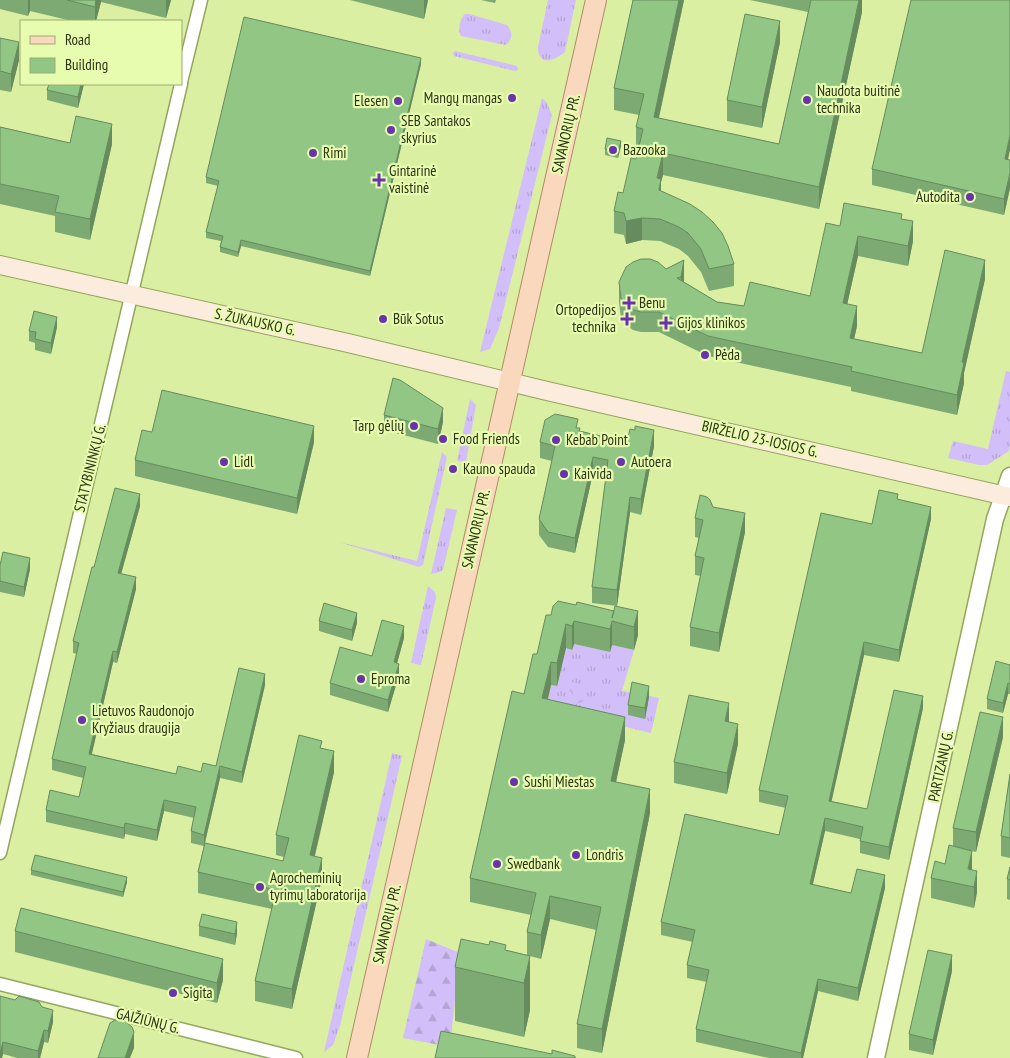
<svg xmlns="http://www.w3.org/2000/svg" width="1010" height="1058" viewBox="0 0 1010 1058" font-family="'PT Sans Narrow',sans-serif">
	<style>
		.grass { fill: url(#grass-tufts) }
		.forest { fill: url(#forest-firs) }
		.park { fill: url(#park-crowns) }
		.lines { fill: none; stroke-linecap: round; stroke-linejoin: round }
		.minor-casing { stroke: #94a55c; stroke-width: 15 }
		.tertiary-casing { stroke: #94a55c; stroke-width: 19 }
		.secondary-casing { stroke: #94a55c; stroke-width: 20 }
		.primary-casing { stroke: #af8d65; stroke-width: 22 }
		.minor { stroke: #fff; stroke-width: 12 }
		.tertiary { stroke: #fff; stroke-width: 16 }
		.secondary { stroke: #fcecde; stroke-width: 18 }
		.primary { stroke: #fad8bd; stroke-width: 20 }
		.wall { fill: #7daa72 }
		.shaded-wall { fill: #668b5d }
		.building { fill: #91c685; stroke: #668b5d }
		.poi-dot { fill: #6933aa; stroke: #e8fcaf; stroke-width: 2 }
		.labels { text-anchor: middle; stroke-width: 4.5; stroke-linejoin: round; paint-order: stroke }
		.poi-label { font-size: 15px; fill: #2b3213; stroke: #e8fcaf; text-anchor: start }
		.street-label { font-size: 15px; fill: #2b3213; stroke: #e8fcaf }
	</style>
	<defs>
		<pattern id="grass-tufts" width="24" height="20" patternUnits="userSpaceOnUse" patternTransform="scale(1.25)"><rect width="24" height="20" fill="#d2bef9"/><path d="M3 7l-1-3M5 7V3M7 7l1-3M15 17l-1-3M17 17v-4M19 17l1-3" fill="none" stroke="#b4a4d5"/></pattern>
		<pattern id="forest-firs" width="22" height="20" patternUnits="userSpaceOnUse" patternTransform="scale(1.25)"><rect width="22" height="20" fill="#d2bef9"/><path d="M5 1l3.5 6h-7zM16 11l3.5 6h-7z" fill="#b4a4d5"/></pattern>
		<pattern id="park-crowns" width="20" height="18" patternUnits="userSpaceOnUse" patternTransform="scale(1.25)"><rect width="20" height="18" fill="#d2bef9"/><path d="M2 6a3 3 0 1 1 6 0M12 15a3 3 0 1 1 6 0" fill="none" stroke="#b4a4d5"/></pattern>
	</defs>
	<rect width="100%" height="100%" fill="#dbefa2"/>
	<g class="grass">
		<path d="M548 0H576L565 52C554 61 538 67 538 47Z"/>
		<path d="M465 14H469L507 25C513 33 513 38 506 45L461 36C457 29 460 19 465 14Z"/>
		<polygon points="455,51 517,66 518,70 515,71 454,56 453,53"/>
		<polygon points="542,98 547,103 552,115 499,328 490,349 480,352"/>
		<polygon points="1006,371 1010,372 1010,444 1009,451 987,465 979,465 948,458 953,441 988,449"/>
		<polygon points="470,399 476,405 466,462 457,461"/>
		<polygon points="442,452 447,457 423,565 419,567 339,542 417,561"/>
		<polygon points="446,508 457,510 443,570 437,573 431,574"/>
		<polygon points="428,586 435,592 436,598 421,665 411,663"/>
		<polygon points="574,644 610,652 612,645 634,650 622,691 659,698 651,733 596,720 547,701 551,685 557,686 566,648 572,649"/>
		<polygon points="392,753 402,756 340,1026 333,1045 324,1052"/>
	</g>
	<polygon class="forest" points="426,939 460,953 450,1047 403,1038"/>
	<polygon class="park" points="572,682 587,686 582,704 567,700"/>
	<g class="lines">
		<g class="minor-casing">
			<g id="minor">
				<polyline points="181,82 201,0"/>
				<path d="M0 853C59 596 121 340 181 84"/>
				<polyline points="0,984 296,1058"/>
			</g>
		</g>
		<g class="tertiary-casing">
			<polyline id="tertiary" points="876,1058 995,519 1010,476"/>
		</g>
		<g class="secondary-casing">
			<polyline id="secondary" points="0,265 348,343 547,391 1010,497"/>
		</g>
		<g class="primary-casing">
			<polyline id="primary" points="357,1058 596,0"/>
		</g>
		<use href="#minor" class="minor"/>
		<use href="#tertiary" class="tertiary"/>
		<use href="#secondary" class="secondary"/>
		<use href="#primary" class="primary"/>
	</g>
	<g class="wall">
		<polygon points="0,0 171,0 166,18 101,2 96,21 72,21 30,11 28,16 0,9"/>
		<polygon points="350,0 428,0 424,19"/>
		<polygon points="481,0 496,0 495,3"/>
		<polygon points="633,0 684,0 659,118 779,144 808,12 750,0 862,0 862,12 819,209 663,175 661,182 661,191 734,264 734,286 709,291 701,272 688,256 679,249 660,241 642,240 626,244 624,235 614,233 614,211 623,193 636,159 638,150 636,150 636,127 639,115 614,110 614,88"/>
		<polygon points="0,38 19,60 11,92 0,90"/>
		<polygon points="780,42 762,128 727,121 727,100"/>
		<polygon points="421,64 370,276 241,246 238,257 220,252 220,247 221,241 206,238 206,232 218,186 206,183 206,177"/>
		<polygon points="49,84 84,84 78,108 47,100 47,90"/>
		<polygon points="0,127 70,143 112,144 90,240 55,232 55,216 0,204"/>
		<polygon points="621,146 618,158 605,155 605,149"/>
		<polygon points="1008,159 1010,160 1010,188 1004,215 872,185 872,169"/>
		<polygon points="902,219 913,241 908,266 858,256 847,304 857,326 854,339 922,353 985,279 964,373 964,383 957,415 851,391 851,387 708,356 659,332 641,332 633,330 626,325 621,318 619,302 619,282 666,269 684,260 684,282 717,302 744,306 810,296 840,226"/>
		<polygon points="57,327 51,354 35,350 35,343 29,341 29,331"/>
		<polygon points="384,415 443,422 438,444 384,430"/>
		<polygon points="578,428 580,431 627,442 654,446 641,515 630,512 617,606 592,603 592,587 606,475 593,473 575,553 548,547 539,535 539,519 552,461 540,458 540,442"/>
		<polygon points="152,432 314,442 297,514 135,476 135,460"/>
		<polygon points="898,499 931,519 899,662 864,655 831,801 867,809 923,708 889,860 860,853 860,839 825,831 813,884 851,893 885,888 858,1001 818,991 803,1058 769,1058 696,1042 696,1029 707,982 687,978 687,965 693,942 661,935 661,922 779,835 786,808 759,802 759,790 872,524"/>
		<polygon points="140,506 121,574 136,589 117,663 113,662 92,754 176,774 201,772 216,766 265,685 242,783 220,778 205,843 283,861 284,857 276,855 276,835 322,748 334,772 315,856 322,878 292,1009 255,1001 255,981 272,909 198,893 198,872 204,846 191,843 191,831 194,818 164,811 157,841 125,834 124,839 46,822 46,810 79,797 83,778 52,770 52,759 77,654 73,653 73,641 94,567"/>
		<polygon points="713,507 745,532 719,652 690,646 690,627 701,576 695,575 695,556 699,538 695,537 695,518"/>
		<polygon points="0,565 30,569 24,597 0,592"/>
		<polygon points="576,605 614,611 638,611 638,635 634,650 612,645 610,652 574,644 572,650 566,648 557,686 551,685 548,699 625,740 616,782 650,813 602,1053 577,1048 577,1024 596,930 550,919 541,959 530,956 530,1010 524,1037 455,1021 455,967 506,950 527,955 527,932 531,915 470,902 470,878 524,694 537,654 551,615"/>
		<polygon points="319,621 357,623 352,641 319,631"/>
		<polygon points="404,638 397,663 399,675 388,712 330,695 330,683 372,656"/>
		<polygon points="1010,665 1010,694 1008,694 1003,713 987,709 987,699"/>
		<polygon points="649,697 645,719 628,715 628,705"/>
		<polygon points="1003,737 976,852 972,851 972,870 977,892 974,908 931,898 931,878 945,864 953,846 953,828"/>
		<polygon points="738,744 727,794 674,783 674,762"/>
		<polygon points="1010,774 1010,858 1001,856 1001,836"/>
		<polygon points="1010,867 1010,900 1007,899 1007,879"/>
		<polygon points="31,870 127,882 123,897 31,875"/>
		<polygon points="199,926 237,933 235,945 199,936"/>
		<polygon points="15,931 223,980 217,1003 15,952"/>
		<polygon points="952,971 933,1055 909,1050 909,1034"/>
		<polygon points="0,996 53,1022 48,1043 44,1042 40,1058 17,1058 3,1054 2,1058 0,1058"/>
	</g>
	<g class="shaded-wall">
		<polygon points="28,0 30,0 30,11 28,16"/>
		<polygon points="96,0 101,0 101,2 96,21 95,21 95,7"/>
		<polygon points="166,0 171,0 166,18"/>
		<polygon points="424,0 428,0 424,19"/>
		<polygon points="679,0 684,0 654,139 654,117"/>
		<polygon points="859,0 862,0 862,12 819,209 819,187"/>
		<polygon points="780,21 780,42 762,128 762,107"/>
		<polygon points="19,42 19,60 11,92 11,74"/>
		<polygon points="421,58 421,64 370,276 370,271"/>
		<polygon points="81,84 84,84 78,108 78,97"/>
		<polygon points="112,124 112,144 90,240 90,219"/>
		<polygon points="1010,135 1010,150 1005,174 1005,159"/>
		<polygon points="621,141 621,146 618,158 618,152"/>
		<polygon points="663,153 663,175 661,182 661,202 657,178"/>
		<polygon points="1010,173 1010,188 1004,215 1004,199"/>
		<polygon points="642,218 642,240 626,244 626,221"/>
		<polygon points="913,221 913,241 908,266 908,246"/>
		<polygon points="858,236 858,256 843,323 843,303"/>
		<polygon points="241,240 241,246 238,257 238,252"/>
		<polygon points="684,260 684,280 681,297 681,277"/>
		<polygon points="985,260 985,279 964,373 964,383 957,415 957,395 962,362"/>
		<polygon points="857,306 857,326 850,357 850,338"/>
		<polygon points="57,317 57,327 51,354 51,343"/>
		<polygon points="443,408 443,422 438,444 438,429"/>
		<polygon points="314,426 314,442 297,514 297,498"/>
		<polygon points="654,430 654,446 641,515 641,499"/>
		<polygon points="593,457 593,473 575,553 575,538"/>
		<polygon points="140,494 140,506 118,585 118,573"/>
		<polygon points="630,497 630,512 617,606 617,590"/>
		<polygon points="931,507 931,519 899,662 899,650"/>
		<polygon points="745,513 745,532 719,652 719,633"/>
		<polygon points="30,558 30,569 24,597 24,587"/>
		<polygon points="136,577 136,589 117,663 117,652"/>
		<polygon points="638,611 638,635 634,650 634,627"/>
		<polygon points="357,613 357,623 352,641 352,630"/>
		<polygon points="574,621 574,644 572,650 572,626"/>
		<polygon points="612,621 612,645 610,652 610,629"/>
		<polygon points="566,624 566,648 557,686 557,663"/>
		<polygon points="404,626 404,638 394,674 394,662"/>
		<polygon points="864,642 864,655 829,813 829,801"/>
		<polygon points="113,651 113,662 89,765 89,754"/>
		<polygon points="551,662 551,685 542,722 542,698"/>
		<polygon points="399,664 399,675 388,712 388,700"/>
		<polygon points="265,674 265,685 242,783 242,772"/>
		<polygon points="1008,683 1008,694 1003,713 1003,703"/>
		<polygon points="649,686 649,697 645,719 645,708"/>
		<polygon points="923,696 923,708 889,860 889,847"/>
		<polygon points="729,703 729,724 725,721"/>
		<polygon points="625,717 625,740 611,805 611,781"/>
		<polygon points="1003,717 1003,737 976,852 976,832"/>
		<polygon points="738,724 738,744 727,794 727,773"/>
		<polygon points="334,751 334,772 310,875 310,855"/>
		<polygon points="220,766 220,778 204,846 204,835"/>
		<polygon points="650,789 650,813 602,1053 602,1029"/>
		<polygon points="164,800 164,811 157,841 157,830"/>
		<polygon points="825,818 825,831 810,896 810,884"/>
		<polygon points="125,823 125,834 124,839 124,828"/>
		<polygon points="972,851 972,871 968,869"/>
		<polygon points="322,858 322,878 292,1009 292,989"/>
		<polygon points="977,871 977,892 974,908 974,887"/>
		<polygon points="885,875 885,888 858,1001 858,988"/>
		<polygon points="127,877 127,882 123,897 123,892"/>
		<polygon points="550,896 550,919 541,959 541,935"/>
		<polygon points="237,922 237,933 235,945 235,934"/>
		<polygon points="952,955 952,971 933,1055 933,1040"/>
		<polygon points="530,956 530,1010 524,1037 524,983"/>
		<polygon points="223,959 223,980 217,1003 217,983"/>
		<polygon points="818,979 818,991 803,1058 801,1058 801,1053"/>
		<polygon points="53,1010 53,1022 48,1043 48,1031"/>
		<polygon points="44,1030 44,1042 40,1058 38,1058 38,1051"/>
		<polygon points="134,1032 134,1048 130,1058 125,1058"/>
		<polygon points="3,1042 3,1054 2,1058 0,1058 0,1054"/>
	</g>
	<g class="building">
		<polygon points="67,0 96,0 95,7"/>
		<polygon points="633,0 679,0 654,117 779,144 811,0 859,0 819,187 663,153 657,178 661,179 659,190 690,204 702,212 713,222 722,233 728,246 734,264 709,269 701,249 688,233 679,227 660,219 642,218 626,221 624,213 614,211 618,192 623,193 631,158 636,159 643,129 636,127 644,94 614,88"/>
		<polygon points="911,0 1010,0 1010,135 1005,159 1010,160 1010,173 1004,199 872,169"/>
		<polygon points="745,14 780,21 762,107 727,100"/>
		<polygon points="244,17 421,58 370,271 241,240 238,252 220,247 223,236 206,232 219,181 206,177"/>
		<polygon points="0,38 19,42 11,74 0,71"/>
		<polygon points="49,84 81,84 78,97 47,90"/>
		<polygon points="76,116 112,124 90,219 55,212 59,196 0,184 0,127 70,143"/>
		<polygon points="607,138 621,141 618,152 605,149"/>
		<polygon points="844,203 902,214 901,219 913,221 908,246 858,236 843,303 857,306 850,338 922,353 945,250 985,260 962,362 964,363 957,395 851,371 852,367 708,336 659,312 641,312 633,310 626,305 621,298 619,282 626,267 633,262 641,259 650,259 658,262 666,269 684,260 681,277 677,278 717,302 744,306 750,282 810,296 826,223 840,226"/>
		<polygon points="34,311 57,317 51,343 35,339 36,332 29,331"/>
		<polygon points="393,378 400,380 443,408 438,429 384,415"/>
		<polygon points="162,390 314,426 297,498 135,460 142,430 152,432"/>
		<polygon points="555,414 578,419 576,428 580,428 579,431 627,442 630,429 635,430 635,426 654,430 641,499 630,497 617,590 592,587 608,460 593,457 575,538 548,532 539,519 555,446 540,442 545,420"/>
		<polygon points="115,488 140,494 118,573 136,577 117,652 113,651 89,754 176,774 178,766 201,772 203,763 216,766 239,668 265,674 242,772 220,766 204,835 191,831 196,807 164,800 157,830 125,823 124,828 46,810 50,790 79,797 86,767 52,759 79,643 73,641 92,567 94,567"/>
		<polygon points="879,490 898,494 897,499 931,507 899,650 864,642 829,801 867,809 894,690 923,696 889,847 860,841 863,827 825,818 810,884 851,893 857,869 885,875 858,988 818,979 801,1053 696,1029 709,970 687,965 695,930 661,922 685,814 779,835 788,796 759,790 821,513 872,524"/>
		<polygon points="700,495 707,497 710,500 713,507 745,513 719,633 690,627 704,558 695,556 703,520 695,518"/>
		<polygon points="3,552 30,558 24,587 0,581 0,565"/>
		<polygon points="558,601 576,605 577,602 614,611 612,618 615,606 638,611 634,627 612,621 610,629 574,621 572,626 566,624 557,663 551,662 542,698 625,717 611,781 650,789 602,1029 577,1024 601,907 550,896 541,935 527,932 536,893 470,878 512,691 524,694 533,654 537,654 546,615 551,615 553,606"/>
		<polygon points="324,603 357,613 352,630 319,621"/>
		<polygon points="382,620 404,626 394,662 399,664 388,700 330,683 340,647 372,656"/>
		<polygon points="996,661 1010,665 1010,684 1008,683 1003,703 987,699"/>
		<polygon points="632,682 649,686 645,708 628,705"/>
		<polygon points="689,695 729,703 725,721 738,724 727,773 674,762"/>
		<polygon points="980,712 1003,717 976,832 953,828"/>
		<polygon points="299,735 322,741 320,748 334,751 310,855 322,858 292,989 255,981 276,890 198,872 205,843 283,861 289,838 276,835"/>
		<polygon points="1010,774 1010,838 1001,836"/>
		<polygon points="949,845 972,851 968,869 977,871 974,887 931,878 935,861 945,864"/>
		<polygon points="35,855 127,877 123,892 31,870"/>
		<polygon points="1010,867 1010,880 1007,879"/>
		<polygon points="21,908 223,959 217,983 15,931"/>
		<polygon points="202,914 237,922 235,934 199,926"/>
		<polygon points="461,939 489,945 490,941 506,945 505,950 530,956 524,983 455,967"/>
		<polygon points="928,950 952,955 933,1040 909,1034"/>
		<polygon points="0,996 15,1000 19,996 39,1002 42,1007 53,1010 48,1031 44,1030 38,1051 3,1042 0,1054"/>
		<polygon points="115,1020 125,1021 132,1027 134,1032 125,1058 98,1058 110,1023"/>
		<polygon points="441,1031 552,1054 552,1050 575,1056 575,1058 435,1058"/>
	</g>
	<g class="poi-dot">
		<circle cx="512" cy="98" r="5"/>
		<circle cx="807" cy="100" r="5"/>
		<circle cx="398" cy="101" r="5"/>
		<circle cx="391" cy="130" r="5"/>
		<circle cx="613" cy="150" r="5"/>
		<circle cx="313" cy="153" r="5"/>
		<path d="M376.5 172.5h5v5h5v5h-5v5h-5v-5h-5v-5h5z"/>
		<circle cx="970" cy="197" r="5"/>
		<path d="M626.5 295.5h5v5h5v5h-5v5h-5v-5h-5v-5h5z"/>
		<circle cx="383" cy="319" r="5"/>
		<path d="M624.5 311.5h5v5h5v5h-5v5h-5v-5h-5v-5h5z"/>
		<path d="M663.5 315.5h5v5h5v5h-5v5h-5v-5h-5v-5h5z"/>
		<circle cx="705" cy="355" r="5"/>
		<circle cx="414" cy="426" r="5"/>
		<circle cx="443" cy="439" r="5"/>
		<circle cx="556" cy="440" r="5"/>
		<circle cx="224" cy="462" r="5"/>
		<circle cx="621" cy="462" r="5"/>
		<circle cx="453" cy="469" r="5"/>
		<circle cx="564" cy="474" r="5"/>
		<circle cx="361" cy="679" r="5"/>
		<circle cx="82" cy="720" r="5"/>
		<circle cx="514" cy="782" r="5"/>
		<circle cx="576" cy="855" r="5"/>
		<circle cx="497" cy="864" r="5"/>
		<circle cx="260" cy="887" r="5"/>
		<circle cx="173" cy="993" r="5"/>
	</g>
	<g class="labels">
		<g class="poi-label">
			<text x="817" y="96">Naudota buitinė<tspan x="817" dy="17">technika</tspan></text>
			<text x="502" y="103" text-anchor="end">Mangų mangas</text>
			<text x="388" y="106" text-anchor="end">Elesen</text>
			<text x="401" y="126">SEB Santakos<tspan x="401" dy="17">skyrius</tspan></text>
			<text x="623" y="155">Bazooka</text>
			<text x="323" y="158">Rimi</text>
			<text x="389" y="176">Gintarinė<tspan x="389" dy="17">vaistinė</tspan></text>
			<text x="960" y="202" text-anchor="end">Autodita</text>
			<text x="639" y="308">Benu</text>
			<text x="616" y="315" text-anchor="end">Ortopedijos<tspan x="616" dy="17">technika</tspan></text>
			<text x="393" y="324">Būk Sotus</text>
			<text x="677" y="328">Gijos klinikos</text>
			<text x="715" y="360">Pėda</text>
			<text x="404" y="431" text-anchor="end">Tarp gėlių</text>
			<text x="453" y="444">Food Friends</text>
			<text x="566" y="445">Kebab Point</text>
			<text x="234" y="467">Lidl</text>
			<text x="631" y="467">Autoera</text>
			<text x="463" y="474">Kauno spauda</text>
			<text x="574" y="479">Kaivida</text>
			<text x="371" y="684">Eproma</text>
			<text x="92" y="716">Lietuvos Raudonojo<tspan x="92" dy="17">Kryžiaus draugija</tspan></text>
			<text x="524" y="787">Sushi Miestas</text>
			<text x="586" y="860">Londris</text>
			<text x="507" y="869">Swedbank</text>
			<text x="270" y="883">Agrocheminių<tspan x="270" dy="17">tyrimų laboratorija</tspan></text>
			<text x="183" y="998">Sigita</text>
		</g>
		<g class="street-label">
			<text transform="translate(566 134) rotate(-77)" y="5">SAVANORIŲ PR.</text>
			<text transform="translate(255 322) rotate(12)" y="5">S. ŽUKAUSKO G.</text>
			<text transform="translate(760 439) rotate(13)" y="5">BIRŽELIO 23-IOSIOS G.</text>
			<text transform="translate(90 468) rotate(-76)" y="5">STATYBININKŲ G.</text>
			<text transform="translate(476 529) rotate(-77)" y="5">SAVANORIŲ PR.</text>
			<text transform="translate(941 766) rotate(-78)" y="5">PARTIZANŲ G.</text>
			<text transform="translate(387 924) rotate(-77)" y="5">SAVANORIŲ PR.</text>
			<text transform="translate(148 1021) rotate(14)" y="5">GAIŽIŪNŲ G.</text>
		</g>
	</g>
	<rect x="20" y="20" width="162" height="65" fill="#e8fcaf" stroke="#9cab71"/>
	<rect x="30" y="36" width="25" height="8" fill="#fad8bd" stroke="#9cab71"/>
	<text x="65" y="45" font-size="15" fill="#2b3213">Road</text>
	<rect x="30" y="58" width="25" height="15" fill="#91c685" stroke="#9cab71"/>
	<text x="65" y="70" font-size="15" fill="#2b3213">Building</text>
</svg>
